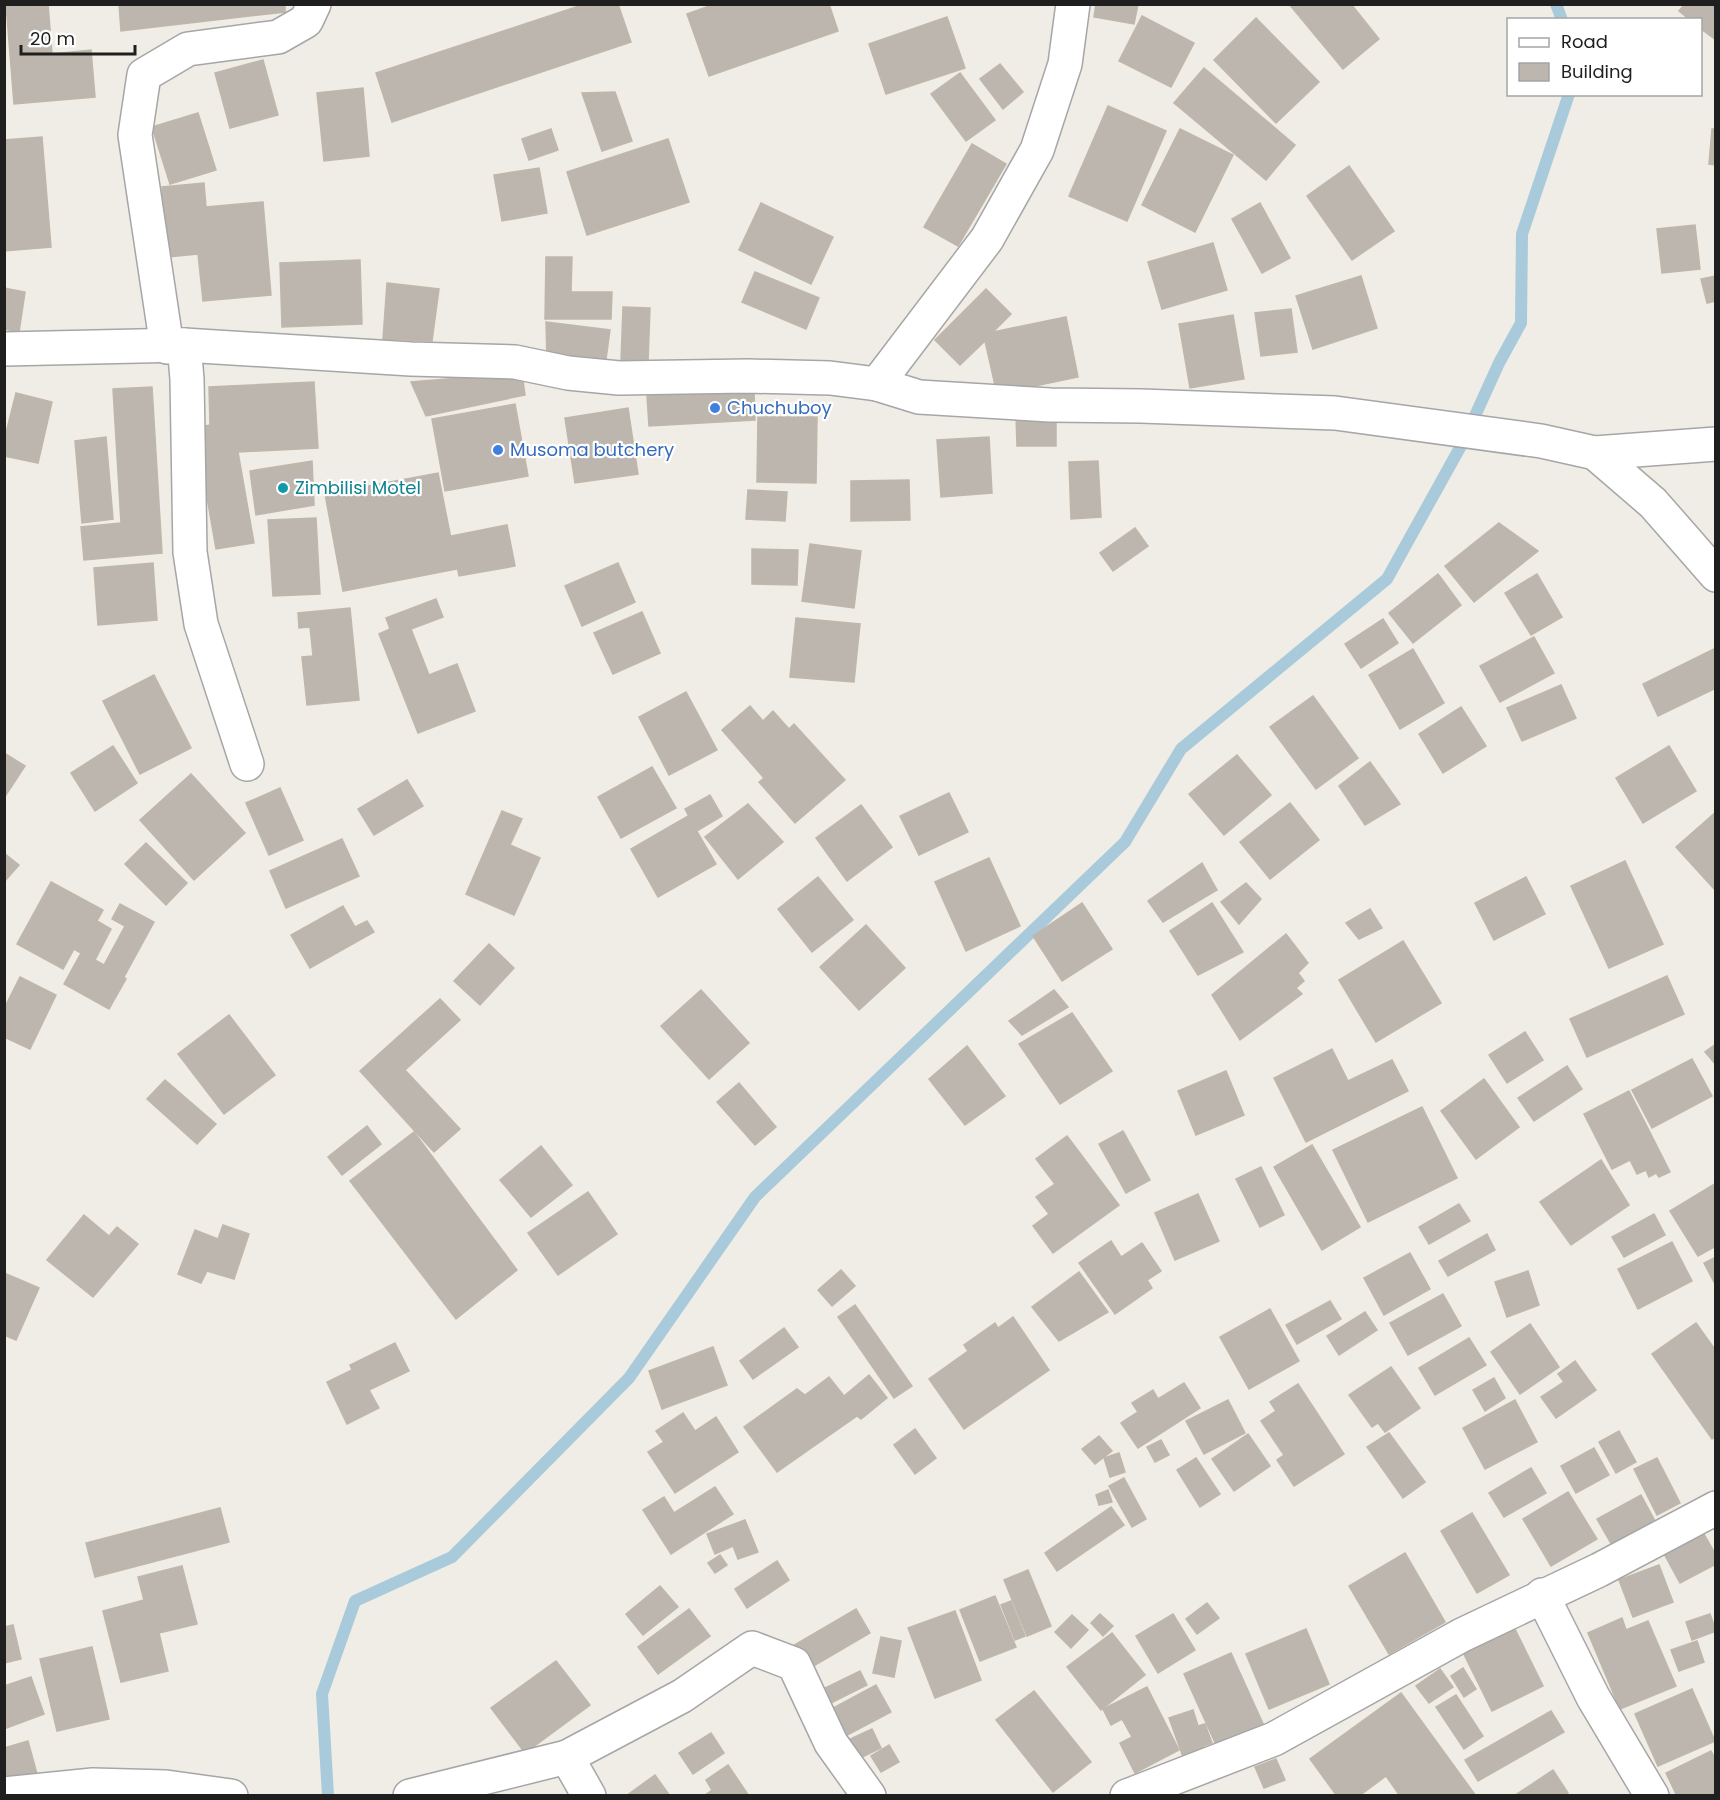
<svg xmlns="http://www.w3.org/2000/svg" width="1720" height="1800" viewBox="0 0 1720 1800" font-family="Poppins,sans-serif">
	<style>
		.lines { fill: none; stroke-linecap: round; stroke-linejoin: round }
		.stream { stroke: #a8cadb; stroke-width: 12 }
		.building { fill: #bcb6af; stroke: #c0b6a9; stroke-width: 1.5 }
		.minor-casing { stroke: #a6a6a6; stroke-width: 36 }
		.minor { stroke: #fff; stroke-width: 33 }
		.shop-dot { fill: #3f7fe0; stroke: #fff; stroke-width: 2 }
		.culture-dot { fill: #0f9aa8; stroke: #fff; stroke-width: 2 }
		.labels { text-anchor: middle; stroke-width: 4.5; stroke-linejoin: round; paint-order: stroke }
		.shop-label { font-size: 18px; fill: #366cbe; stroke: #fff; text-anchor: start }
		.culture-label { font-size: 18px; fill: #0d838f; stroke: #fff; text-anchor: start }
	</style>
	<rect width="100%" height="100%" fill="#efede6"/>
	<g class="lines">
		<g class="stream">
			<polyline points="1556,4 1562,20"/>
			<polyline points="1474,418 1499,363 1521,323 1522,234 1569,94"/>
			<polyline points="328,1796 322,1694 355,1601 452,1557 629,1378 755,1197 1125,842 1181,749 1387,579 1462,444"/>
		</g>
	</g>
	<g class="building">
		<polygon points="6,4 48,4 52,54 91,50 95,97 14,104"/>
		<polygon points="119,4 285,4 285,12 121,31"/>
		<polygon points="585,4 618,4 631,42 392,122 376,73"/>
		<polygon points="715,4 829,4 838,31 709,76 687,14"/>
		<polygon points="1096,4 1138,4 1134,24 1094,17"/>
		<polygon points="1289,4 1351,4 1379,39 1343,69"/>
		<polygon points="1685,4 1716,4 1716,40 1700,28 1700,20 1690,20 1679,11"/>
		<polygon points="1142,16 1194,43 1171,87 1119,61"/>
		<polygon points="947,17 965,68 886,94 869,44"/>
		<polygon points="1256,18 1319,82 1276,123 1214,60"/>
		<polygon points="263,60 278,115 230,128 215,73"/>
		<polygon points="1000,64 1023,92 1003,109 980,79"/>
		<polygon points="1204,68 1295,145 1266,180 1174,103"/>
		<polygon points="960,73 995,120 966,141 931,94"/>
		<polygon points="363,88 369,156 324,161 317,93"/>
		<polygon points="615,92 632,141 602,151 582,93"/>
		<polygon points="1108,106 1166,131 1127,221 1069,196"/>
		<polygon points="198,113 216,170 170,184 152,127"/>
		<polygon points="551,129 558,150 529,160 522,139"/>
		<polygon points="1180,129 1233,155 1195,232 1142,205"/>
		<polygon points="1712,129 1716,129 1716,165 1709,164"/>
		<polygon points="42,137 51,247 4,251 4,140"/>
		<polygon points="668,139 689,202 587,235 567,172"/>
		<polygon points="972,144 1006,164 958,246 924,227"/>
		<polygon points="1349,166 1394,231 1352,260 1307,196"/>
		<polygon points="539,168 547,213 502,221 494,175"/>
		<polygon points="204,183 206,207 263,202 271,295 203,301 198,254 168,257 162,187"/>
		<polygon points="761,203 833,237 811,284 739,250"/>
		<polygon points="1260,203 1290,258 1262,273 1232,219"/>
		<polygon points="1695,225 1700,269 1662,273 1657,229"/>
		<polygon points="1213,243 1227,290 1162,309 1148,262"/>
		<polygon points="546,257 572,257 571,292 612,292 611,319 545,319"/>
		<polygon points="360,260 362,324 282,327 280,263"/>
		<polygon points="755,272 819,298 806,329 742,302"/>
		<polygon points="1361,276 1377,328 1313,349 1296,296"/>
		<polygon points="1716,276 1716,301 1707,303 1701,279"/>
		<polygon points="387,283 439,289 432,341 383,339"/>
		<polygon points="4,288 25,292 19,332 4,329"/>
		<polygon points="986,289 1011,314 993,332 1066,317 1078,377 997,394 985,341 960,365 935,340"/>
		<polygon points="623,307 650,308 648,362 621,361"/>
		<polygon points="1291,309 1297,352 1261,356 1255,313"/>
		<polygon points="1233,315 1244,379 1190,388 1179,324"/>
		<polygon points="546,322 610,330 606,359 547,362"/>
		<polygon points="522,373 525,395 426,416 411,382"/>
		<polygon points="314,382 318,448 238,452 254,543 216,549 195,428 210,425 209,387"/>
		<polygon points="152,387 162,553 84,560 81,527 121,523 113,389"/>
		<polygon points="754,391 755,420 649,426 647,396"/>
		<polygon points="16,393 52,402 38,463 4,456 4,441"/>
		<polygon points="515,404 528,476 445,491 432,419"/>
		<polygon points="628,408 638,474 575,483 565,418"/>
		<polygon points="1016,415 1056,415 1056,446 1017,446"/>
		<polygon points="758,417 817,417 816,483 757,482"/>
		<polygon points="106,437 113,519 82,523 75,441"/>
		<polygon points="989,437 992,493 941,497 937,440"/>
		<polygon points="312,461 314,505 256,515 250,471"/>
		<polygon points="1098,461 1101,517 1071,519 1069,462"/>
		<polygon points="438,473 457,569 343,591 325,494"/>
		<polygon points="909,480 910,520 851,521 851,481"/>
		<polygon points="748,490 787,492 785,521 746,519"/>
		<polygon points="316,518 320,594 273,596 268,520"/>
		<polygon points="1499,523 1538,551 1474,602 1445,566"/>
		<polygon points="507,525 515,566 459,576 451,536"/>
		<polygon points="1135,528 1148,546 1113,571 1100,553"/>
		<polygon points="810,544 861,551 854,608 802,601"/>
		<polygon points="752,549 798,550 797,585 752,584"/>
		<polygon points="153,563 157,620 98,625 94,568"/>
		<polygon points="618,563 635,602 582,626 565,586"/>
		<polygon points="1438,574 1461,605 1413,643 1389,613"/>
		<polygon points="1537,574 1562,617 1531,635 1505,593"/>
		<polygon points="436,599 443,617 411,629 429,675 457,664 475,711 418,733 379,634 390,629 386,618"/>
		<polygon points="350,608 359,700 307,705 302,657 313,656 310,627 299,628 298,613"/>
		<polygon points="642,612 660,653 613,674 594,633"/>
		<polygon points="796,618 860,624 854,682 790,677"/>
		<polygon points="1383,619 1398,643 1361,668 1345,644"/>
		<polygon points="1534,637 1554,673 1500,702 1480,666"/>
		<polygon points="1716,648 1716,688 1658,716 1643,684"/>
		<polygon points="1413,649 1444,703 1400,729 1369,675"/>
		<polygon points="154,675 191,748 140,774 103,701"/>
		<polygon points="1561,685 1576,718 1522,741 1507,708"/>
		<polygon points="686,692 717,750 669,775 639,717"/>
		<polygon points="1313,696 1358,758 1316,789 1270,727"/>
		<polygon points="750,706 763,721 773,711 789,729 794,724 845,780 795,823 759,782 764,778 722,730"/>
		<polygon points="1461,707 1486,746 1443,773 1419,734"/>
		<polygon points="113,746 137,783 95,811 71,773"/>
		<polygon points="1669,746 1696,791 1643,823 1616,778"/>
		<polygon points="4,753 25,766 4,798"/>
		<polygon points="1237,755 1271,795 1224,835 1189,794"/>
		<polygon points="1370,762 1400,804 1365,825 1339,786"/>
		<polygon points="652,767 676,808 621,838 598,797"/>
		<polygon points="191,774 245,833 194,880 140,820"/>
		<polygon points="407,780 423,806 374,835 358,809"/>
		<polygon points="280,788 303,840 269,855 246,803"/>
		<polygon points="949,793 968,832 919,855 900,816"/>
		<polygon points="710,795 722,816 697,831 685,809"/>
		<polygon points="1290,803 1319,840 1270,879 1240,842"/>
		<polygon points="748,804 783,842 738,879 705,837"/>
		<polygon points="861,805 892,847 847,881 816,838"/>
		<polygon points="502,811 522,819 510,845 540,858 514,915 466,894"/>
		<polygon points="1716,812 1716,891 1676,847"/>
		<polygon points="688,816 716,864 658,897 631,849"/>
		<polygon points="342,839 359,876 286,908 270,871"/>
		<polygon points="146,843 187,883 166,905 125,864"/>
		<polygon points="4,853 19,865 4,882"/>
		<polygon points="989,858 1020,926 966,951 935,882"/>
		<polygon points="1625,861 1663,944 1609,968 1571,886"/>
		<polygon points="1202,863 1217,890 1163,922 1148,901"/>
		<polygon points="818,877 853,920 812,952 778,909"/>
		<polygon points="1526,877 1545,914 1494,940 1475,903"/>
		<polygon points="51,882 103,910 97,921 111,929 95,960 104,965 125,926 112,919 120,904 154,922 124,977 126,979 109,1009 64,984 81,953 74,949 63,969 17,944"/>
		<polygon points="1246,883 1261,899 1239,924 1221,902"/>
		<polygon points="1082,903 1112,949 1062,981 1033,936"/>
		<polygon points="1212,903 1243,952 1198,975 1170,931"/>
		<polygon points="343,906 355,927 367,921 374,932 310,968 291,935"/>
		<polygon points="1370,909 1382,928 1359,939 1346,923"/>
		<polygon points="866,925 905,968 859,1010 820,967"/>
		<polygon points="1286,934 1308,963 1298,973 1304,981 1296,988 1302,994 1240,1040 1212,995"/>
		<polygon points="1403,941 1441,1003 1376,1042 1339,980"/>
		<polygon points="489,944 514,968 480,1005 454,981"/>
		<polygon points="1667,976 1684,1014 1587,1057 1570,1019"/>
		<polygon points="20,977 56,995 30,1049 4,1037 4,1009"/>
		<polygon points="701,990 749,1043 709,1079 661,1026"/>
		<polygon points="1054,990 1068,1007 1022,1035 1009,1021"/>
		<polygon points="440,999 460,1020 405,1070 460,1129 434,1152 360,1071"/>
		<polygon points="1072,1013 1112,1071 1060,1104 1019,1044"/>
		<polygon points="229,1015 275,1075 224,1114 178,1054"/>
		<polygon points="1525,1032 1543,1060 1507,1083 1489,1055"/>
		<polygon points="1716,1044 1716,1065 1705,1052"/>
		<polygon points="967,1046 1005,1096 965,1125 929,1079"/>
		<polygon points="1332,1049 1348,1081 1392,1060 1408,1091 1306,1142 1274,1078"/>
		<polygon points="1692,1059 1712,1096 1652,1128 1632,1090"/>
		<polygon points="1567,1066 1582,1089 1534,1121 1518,1098"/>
		<polygon points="1226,1071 1244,1115 1196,1135 1178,1091"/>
		<polygon points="1484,1079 1519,1127 1476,1159 1441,1111"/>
		<polygon points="165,1080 216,1124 197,1144 147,1099"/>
		<polygon points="739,1083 776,1127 755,1145 717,1102"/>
		<polygon points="1629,1091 1670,1172 1659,1177 1656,1173 1649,1177 1646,1170 1637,1174 1630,1160 1612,1169 1584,1114"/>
		<polygon points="1422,1107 1457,1178 1368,1222 1333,1150"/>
		<polygon points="367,1126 381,1144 342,1175 328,1157"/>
		<polygon points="1123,1131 1150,1180 1126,1193 1099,1144"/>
		<polygon points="414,1132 517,1270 456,1319 350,1181"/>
		<polygon points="1067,1136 1119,1205 1053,1253 1033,1226 1049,1214 1036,1197 1055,1184 1036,1159"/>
		<polygon points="1312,1145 1360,1227 1322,1250 1274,1167"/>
		<polygon points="541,1146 572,1185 531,1217 500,1180"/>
		<polygon points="1601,1160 1629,1205 1571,1245 1540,1202"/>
		<polygon points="1261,1167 1284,1215 1260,1227 1236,1179"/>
		<polygon points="1716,1183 1716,1246 1698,1256 1670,1211"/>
		<polygon points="588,1192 617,1234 558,1275 528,1233"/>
		<polygon points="1198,1194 1219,1241 1175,1260 1155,1213"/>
		<polygon points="1459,1204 1470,1221 1429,1244 1419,1227"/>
		<polygon points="1654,1214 1665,1235 1624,1257 1612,1237"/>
		<polygon points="84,1215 109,1236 117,1227 138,1244 93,1297 47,1260"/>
		<polygon points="223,1225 249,1234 234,1279 207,1271 201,1283 178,1274 195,1230 218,1239"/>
		<polygon points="1487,1234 1495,1250 1448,1276 1439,1261"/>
		<polygon points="1111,1241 1121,1257 1142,1243 1161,1271 1147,1280 1152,1288 1115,1314 1079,1263"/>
		<polygon points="1672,1242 1692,1281 1638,1309 1618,1269"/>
		<polygon points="1410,1253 1430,1289 1384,1315 1364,1278"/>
		<polygon points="1716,1257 1716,1286 1704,1263"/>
		<polygon points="841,1270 855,1286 832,1306 818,1290"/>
		<polygon points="1528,1271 1539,1305 1507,1317 1495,1282"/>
		<polygon points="1079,1272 1108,1312 1059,1341 1032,1307"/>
		<polygon points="4,1273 39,1288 16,1340 4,1335"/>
		<polygon points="1443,1294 1461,1326 1408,1355 1390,1323"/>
		<polygon points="1330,1301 1341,1319 1297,1344 1286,1325"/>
		<polygon points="855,1305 912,1386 894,1398 838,1317"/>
		<polygon points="1270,1309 1299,1361 1249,1389 1220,1337"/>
		<polygon points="1365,1312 1377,1330 1339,1355 1327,1336"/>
		<polygon points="1013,1317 1049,1370 964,1429 929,1379 968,1351 964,1345 995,1323 998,1328"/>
		<polygon points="1696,1323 1716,1351 1716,1436 1712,1439 1652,1354"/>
		<polygon points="1530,1324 1559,1367 1520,1394 1491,1352"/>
		<polygon points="784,1328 798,1347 753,1379 740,1361"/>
		<polygon points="1469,1338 1486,1365 1435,1395 1419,1368"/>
		<polygon points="395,1343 409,1371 369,1390 379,1408 347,1424 327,1382 352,1370 350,1365"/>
		<polygon points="713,1347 727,1385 662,1409 649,1371"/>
		<polygon points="1575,1361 1596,1390 1556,1418 1541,1397 1564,1382 1558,1374"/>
		<polygon points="1391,1367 1420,1408 1385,1432 1378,1423 1372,1427 1349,1395"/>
		<polygon points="869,1375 887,1398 861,1419 857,1416 777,1472 744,1427 797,1389 805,1395 829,1377 844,1396"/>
		<polygon points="1494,1378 1505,1398 1485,1411 1473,1390"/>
		<polygon points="1184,1383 1200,1408 1138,1448 1121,1423 1138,1412 1132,1403 1153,1390 1158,1399"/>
		<polygon points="1298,1384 1344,1454 1294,1486 1277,1460 1284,1455 1261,1421 1276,1411 1270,1402"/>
		<polygon points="1228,1400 1245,1433 1204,1454 1186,1421"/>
		<polygon points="1515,1400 1537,1442 1485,1469 1463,1428"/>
		<polygon points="683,1413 695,1431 716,1417 738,1452 675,1493 648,1452 664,1442 656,1431"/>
		<polygon points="915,1429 936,1458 915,1474 894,1445"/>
		<polygon points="1619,1431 1636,1462 1616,1473 1599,1442"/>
		<polygon points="1389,1433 1425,1482 1403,1498 1367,1447"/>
		<polygon points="1248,1434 1270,1466 1234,1491 1212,1459"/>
		<polygon points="1099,1436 1112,1451 1095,1464 1082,1449"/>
		<polygon points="1161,1440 1169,1455 1155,1462 1147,1447"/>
		<polygon points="1594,1448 1609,1475 1576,1493 1561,1466"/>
		<polygon points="1119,1453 1125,1472 1110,1477 1104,1458"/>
		<polygon points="1196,1458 1220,1494 1200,1507 1177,1470"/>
		<polygon points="1657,1458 1680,1503 1657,1515 1634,1469"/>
		<polygon points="1531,1468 1546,1493 1504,1517 1489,1493"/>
		<polygon points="1124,1478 1146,1519 1132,1527 1109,1486"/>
		<polygon points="715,1487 733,1514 671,1554 643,1510 664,1497 674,1513"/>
		<polygon points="1108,1490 1112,1502 1099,1505 1096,1495"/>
		<polygon points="1568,1492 1597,1539 1551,1566 1523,1519"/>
		<polygon points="1641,1495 1656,1523 1613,1547 1597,1519"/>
		<polygon points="1111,1507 1124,1525 1057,1571 1045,1553"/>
		<polygon points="220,1508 229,1542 95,1577 86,1543"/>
		<polygon points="1472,1513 1509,1575 1477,1593 1441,1531"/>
		<polygon points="745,1520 758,1552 738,1559 733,1546 715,1554 707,1534"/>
		<polygon points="1701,1529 1716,1555 1716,1564 1680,1583 1662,1550"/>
		<polygon points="1405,1553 1445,1622 1389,1654 1349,1586"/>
		<polygon points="720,1555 727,1565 715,1573 708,1563"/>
		<polygon points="777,1561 789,1580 747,1608 735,1589"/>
		<polygon points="1659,1565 1673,1602 1633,1617 1619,1580"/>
		<polygon points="182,1566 197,1624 159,1633 168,1671 121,1682 103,1611 144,1600 138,1577"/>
		<polygon points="1028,1570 1051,1626 1027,1636 1004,1580"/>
		<polygon points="660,1586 678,1607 643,1635 626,1614"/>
		<polygon points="995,1596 1016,1647 980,1661 960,1610"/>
		<polygon points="1011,1601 1025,1636 1015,1640 1001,1605"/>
		<polygon points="1207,1603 1219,1618 1197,1634 1186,1619"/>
		<polygon points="689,1609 710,1636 658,1674 638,1647"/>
		<polygon points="856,1609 870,1633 805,1671 791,1647"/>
		<polygon points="955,1611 981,1680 935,1698 908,1628"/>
		<polygon points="1507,1613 1543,1686 1492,1711 1456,1638"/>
		<polygon points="1100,1614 1113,1626 1103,1636 1091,1623"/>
		<polygon points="1173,1614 1195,1650 1158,1673 1136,1636"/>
		<polygon points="1710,1614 1716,1631 1692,1640 1686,1622"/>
		<polygon points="1072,1615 1088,1630 1071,1648 1055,1632"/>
		<polygon points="1622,1618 1626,1630 1648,1621 1676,1686 1620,1709 1588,1633"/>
		<polygon points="13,1625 21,1659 4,1663 4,1627"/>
		<polygon points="1306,1629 1329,1684 1269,1709 1246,1654"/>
		<polygon points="1112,1633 1145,1675 1101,1710 1067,1667"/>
		<polygon points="881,1637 901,1641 894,1677 873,1673"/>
		<polygon points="1697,1641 1704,1662 1679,1671 1671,1650"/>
		<polygon points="92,1647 109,1719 57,1731 40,1659"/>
		<polygon points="1231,1653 1265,1728 1218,1749 1184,1674"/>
		<polygon points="556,1661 590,1705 525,1753 491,1708"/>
		<polygon points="1463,1668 1476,1689 1464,1697 1451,1676"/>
		<polygon points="1440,1669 1453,1687 1429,1703 1416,1686"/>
		<polygon points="860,1671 867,1685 827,1705 819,1691"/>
		<polygon points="31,1677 44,1714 4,1729 4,1686"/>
		<polygon points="876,1685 891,1712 836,1741 822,1714"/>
		<polygon points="1147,1687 1179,1750 1135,1773 1120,1743 1132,1737 1122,1719 1111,1725 1103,1709"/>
		<polygon points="1692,1689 1715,1741 1658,1766 1635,1714"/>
		<polygon points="1034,1691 1091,1762 1053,1792 996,1720"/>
		<polygon points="1401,1693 1476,1796 1400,1796 1386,1776 1359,1796 1337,1796 1310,1759"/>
		<polygon points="1456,1695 1483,1736 1464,1749 1436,1707"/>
		<polygon points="1193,1710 1198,1726 1205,1724 1212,1743 1203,1746 1208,1757 1186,1765 1169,1718"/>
		<polygon points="1551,1711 1564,1732 1478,1781 1465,1760"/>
		<polygon points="872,1729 881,1748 852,1762 844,1742"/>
		<polygon points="711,1733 724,1753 693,1774 679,1753"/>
		<polygon points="28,1741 37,1774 4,1783 4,1748"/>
		<polygon points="889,1745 899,1762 881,1772 871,1756"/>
		<polygon points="1711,1751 1716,1760 1716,1796 1677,1796 1666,1773"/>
		<polygon points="1276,1759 1285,1780 1264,1788 1255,1767"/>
		<polygon points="728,1765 749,1796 704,1796 712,1790 706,1780"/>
		<polygon points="1553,1770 1568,1793 1565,1796 1514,1796"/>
		<polygon points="655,1775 670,1796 626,1796"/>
	</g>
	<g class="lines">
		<g class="minor-casing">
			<g id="minor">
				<polyline points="184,345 187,379 190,552 201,624 247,764"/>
				<polyline points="167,347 135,135 144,75 188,49 278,37 306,21 314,4"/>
				<polyline points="4,349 184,345 411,359 515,362 568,373 619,378 748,376 830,378 877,384 919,397 1050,405 1141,406 1335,413 1541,441 1595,453 1653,503 1716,575"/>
				<polyline points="877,384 987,239 1037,150 1065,64 1073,4"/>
				<polyline points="1595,453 1716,444"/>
				<polyline points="1542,1595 1593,1697 1652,1796"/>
				<polyline points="567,1757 589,1796"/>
				<polyline points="4,1794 93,1785 166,1787 231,1796"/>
				<polyline points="410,1796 567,1757 682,1696 752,1648 794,1664 831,1743 869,1796"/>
				<polyline points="1127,1796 1274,1739 1462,1635 1599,1570 1716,1508"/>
			</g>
		</g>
		<use href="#minor" class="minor"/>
	</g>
	<g class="shop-dot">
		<circle cx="715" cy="408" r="6"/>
		<circle cx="498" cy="450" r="6"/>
	</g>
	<circle class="culture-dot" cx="283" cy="488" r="6"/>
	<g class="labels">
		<g class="shop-label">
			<text x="727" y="414">Chuchuboy</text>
			<text x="510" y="456">Musoma butchery</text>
		</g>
		<g class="culture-label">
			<text x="295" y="494">Zimbilisi Motel</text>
		</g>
	</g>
	<rect width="1720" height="1800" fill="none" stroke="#1f1f1f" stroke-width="12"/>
	<rect x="1507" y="18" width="195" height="78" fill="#ffffff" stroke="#a5a5a5" stroke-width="1.5"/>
	<rect x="1519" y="38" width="30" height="9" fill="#ffffff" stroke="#a5a5a5" stroke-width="1.5"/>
	<text x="1561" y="48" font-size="18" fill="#1f1f1f">Road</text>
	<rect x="1519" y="63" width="30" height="18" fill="#bcb6af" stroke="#a5a5a5" stroke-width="1.5"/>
	<text x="1561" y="78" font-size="18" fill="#1f1f1f">Building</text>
	<path d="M21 45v9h114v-9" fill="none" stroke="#1f1f1f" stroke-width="3"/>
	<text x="30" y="45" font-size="18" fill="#1f1f1f" stroke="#ffffff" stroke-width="4.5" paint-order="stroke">20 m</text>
</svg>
